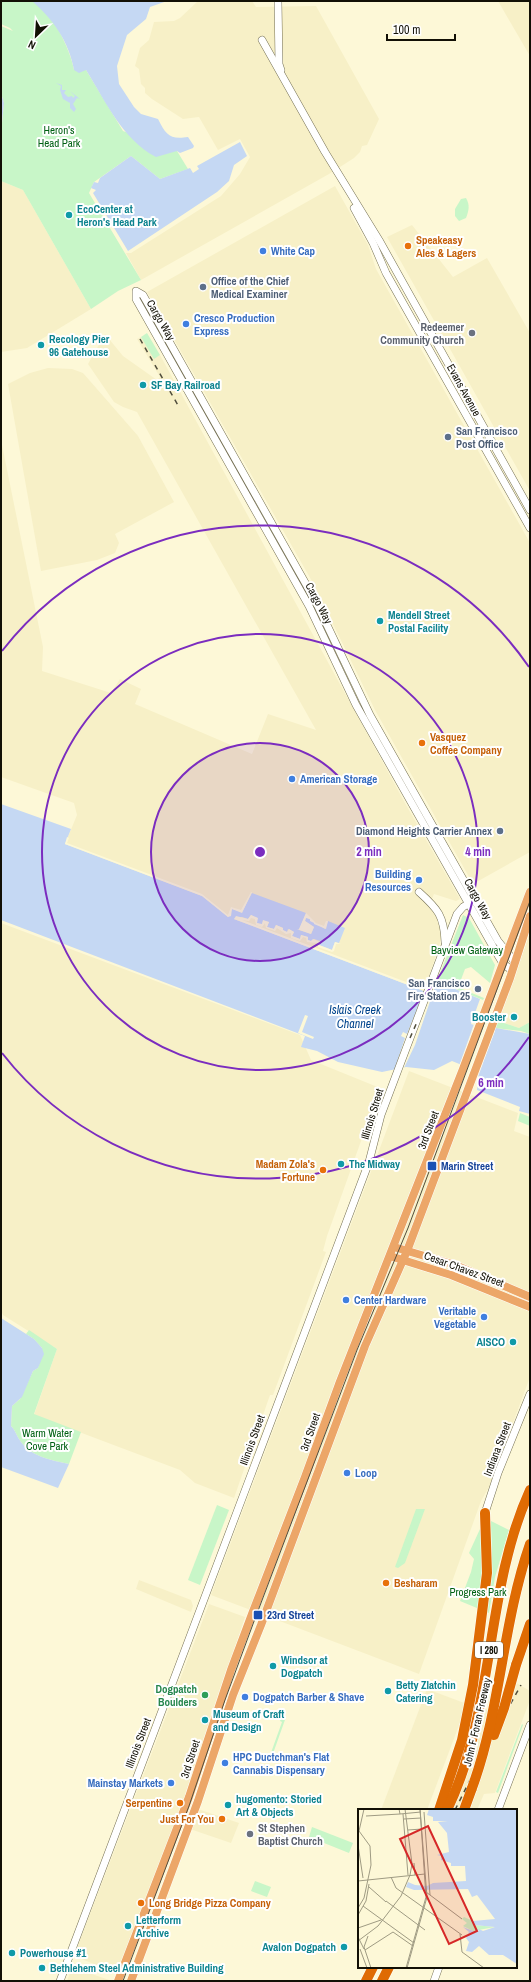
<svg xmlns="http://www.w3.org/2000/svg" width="531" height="1982" viewBox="0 0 531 1982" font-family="'Archivo Narrow',sans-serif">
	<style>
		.built { fill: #f7f0c7 }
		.green { fill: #c8f6c8 }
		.water { fill: #c5d8f3 }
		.pier { fill: #fdf8d7 }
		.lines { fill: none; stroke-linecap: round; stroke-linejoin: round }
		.tertiary-casing { stroke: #746f52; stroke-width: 8 }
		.secondary-casing { stroke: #746f52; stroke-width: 8 }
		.primary-casing { stroke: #fff; stroke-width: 9 }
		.motorway-casing { stroke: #fff; stroke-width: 11 }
		.tertiary { stroke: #fff; stroke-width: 7 }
		.secondary { stroke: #fff; stroke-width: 7 }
		.primary { stroke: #eca668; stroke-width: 8 }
		.motorway { stroke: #df6b03; stroke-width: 10 }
		.tram { stroke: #504d3c; stroke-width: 1 }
		.rail { stroke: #504d3c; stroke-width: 1.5; stroke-dasharray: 5 5; stroke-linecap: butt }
		.motorway-bridge-casing { stroke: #fff; stroke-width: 11; stroke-linecap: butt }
		.motorway-bridge { stroke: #df6b03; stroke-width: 10 }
		.ring { fill: none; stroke: #7b2cbf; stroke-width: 2 }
		.culture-dot { fill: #0f9aa8; stroke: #fff; stroke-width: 1.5 }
		.food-dot { fill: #e8710a; stroke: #fff; stroke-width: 1.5 }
		.shop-dot { fill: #3f7fe0; stroke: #fff; stroke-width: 1.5 }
		.service-dot { fill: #5c6f8a; stroke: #fff; stroke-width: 1.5 }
		.worship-dot { fill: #6b7280; stroke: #fff; stroke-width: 1.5 }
		.transit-dot { fill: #1a4fb4; stroke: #fff; stroke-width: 1.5 }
		.leisure-dot { fill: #2e9e5b; stroke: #fff; stroke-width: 1.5 }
		.labels { text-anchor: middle; stroke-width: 4; stroke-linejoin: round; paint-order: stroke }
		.shield { fill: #fff; stroke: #595850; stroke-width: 1 }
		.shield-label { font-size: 10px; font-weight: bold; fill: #121005 }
		.park-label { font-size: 11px; fill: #006013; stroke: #fff }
		.culture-label { font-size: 11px; font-weight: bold; fill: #0d838f; stroke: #fff; text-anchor: start }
		.food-label { font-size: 11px; font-weight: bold; fill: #c56008; stroke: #fff; text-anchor: start }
		.shop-label { font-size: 11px; font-weight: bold; fill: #366cbe; stroke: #fff; text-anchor: start }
		.service-label { font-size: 11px; font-weight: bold; fill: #4e5e75; stroke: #fff; text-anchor: start }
		.street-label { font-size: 11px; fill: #121005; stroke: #fff }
		.worship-label { font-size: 11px; font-weight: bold; fill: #5b616d; stroke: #fff; text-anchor: end }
		.transit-label { font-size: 11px; font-weight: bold; fill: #164399; stroke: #fff; text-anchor: start }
		.leisure-label { font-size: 11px; font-weight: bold; fill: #27864d; stroke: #fff; text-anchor: end }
		.water-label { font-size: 12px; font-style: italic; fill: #00448d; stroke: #fff }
		.inset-road { fill: none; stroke: #9f9b83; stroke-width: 1 }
		.view { fill: #d62828; fill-opacity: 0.15; stroke: #d62828; stroke-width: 2 }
		.inset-edge { fill: none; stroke: #121005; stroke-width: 2 }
		.centre { fill: #7b2cbf; stroke: #fff; stroke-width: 2 }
		.ring-label { font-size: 12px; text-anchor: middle; font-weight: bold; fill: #7b2cbf; stroke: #fff; stroke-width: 4; stroke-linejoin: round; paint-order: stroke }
	</style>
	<rect width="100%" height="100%" fill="#fdf8d7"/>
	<g class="built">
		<polygon points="198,1 252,1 256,7 316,6 379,119 367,145 362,146 360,152 354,158 329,174 141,280 126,253 131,253 221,196 240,174 250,157 240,139 218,150 199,117 183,119 152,99 145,93 145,88 141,84 139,69 135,66 140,48 149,40 154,22 174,21 180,18"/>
		<polygon points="498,1 530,1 530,56"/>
		<polygon points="1,181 23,190 91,309 27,348 1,352"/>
		<polygon points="335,186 368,245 376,269 530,543 530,852 473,884 375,710 313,583 147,292"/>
		<polygon points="412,225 453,277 487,258 530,333 530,491 387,237"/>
		<polygon points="105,334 123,356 157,380 160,377 137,339 141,337 154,358 160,355 405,803 460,899 456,901 434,894 430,904 437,915 442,937 424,991 228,917 65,844 77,815 74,803 1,777 1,440 43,647 42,671 111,693 120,679 141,689 135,704 252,754 268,714 316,730 137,412 123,407 114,402 88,364"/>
		<polygon points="48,368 72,369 83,373 138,436 174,502 115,534 119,543 115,553 97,560 41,571 8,384 30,373"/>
		<polygon points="1,923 300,1035 311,1060 380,1088 327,1236 323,1251 326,1252 273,1395 270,1395 234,1498 195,1483 180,1470 34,1415 57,1349 3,1315 1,1311"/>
		<polygon points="530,933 530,1022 519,1028 498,1021"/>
		<polygon points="409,1071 518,1113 514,1131 530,1137 530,1377 489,1487 481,1501 419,1674 211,1595"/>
		<polygon points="139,1580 191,1600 193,1606 191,1612 136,1589"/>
		<polygon points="209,1604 245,1617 185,1798 119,1974 74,1956"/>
		<polygon points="515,1682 530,1691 530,1700 495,1793 484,1794 477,1810 445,1810 483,1708 496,1713"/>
		<polygon points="427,1689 467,1704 427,1810 381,1810"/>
		<polygon points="198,1809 239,1823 231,1843 190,1829"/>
		<polygon points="72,1967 112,1981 67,1981"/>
	</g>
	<g class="green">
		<path d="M1 1C8 1 26 0 32 1 51 8 71 51 74 70H86L123 131 177 151 188 169 160 179 131 156 94 182 89 193 141 280 118 291 91 309 23 190 1 181V133L4 103 1 93V26L13 31 10 28 1 24Z"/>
		<path d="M466 198C470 205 469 210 466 218L459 221 455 216V209L461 199Z"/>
		<polygon points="147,333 160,355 154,359 141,337"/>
		<polygon points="463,915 469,918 495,965 490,983 471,967 465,969 459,985 462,989 484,998 483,1000 437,981"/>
		<polygon points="498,1021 519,1028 530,1022 530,1034 521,1031 495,1028"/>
		<polygon points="520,1113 530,1117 530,1126 518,1121"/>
		<path d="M29 1330 57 1349 34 1414 81 1432 69 1464C51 1460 30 1457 19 1439 16 1434 15 1430 11 1426L12 1406 20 1399 33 1371 38 1368 42 1348 34 1339 26 1334Z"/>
		<polygon points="217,1505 229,1510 200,1585 188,1580"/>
		<polygon points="416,1509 425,1509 405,1563 398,1568 395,1567"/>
		<polygon points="491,1521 509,1530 495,1577 489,1613 460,1601 471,1572 474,1559 469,1553 480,1529 492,1573"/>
		<polygon points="282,1716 286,1717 270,1762 268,1761 282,1722 280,1721"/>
		<polygon points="522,1724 523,1725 498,1793 496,1792"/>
		<polygon points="312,1827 353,1843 349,1853 309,1837"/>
		<polygon points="255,1881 271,1887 267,1897 251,1891"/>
	</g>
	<g class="water">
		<path d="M32 1H167L150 7 146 19 127 35 117 66 119 84 134 107 141 114 158 119C166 135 170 140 188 137L194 146 193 148 180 153 177 151 156 157C122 139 106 102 86 70L79 73 74 70C69 42 53 19 32 1Z"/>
		<polygon points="56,83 62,85 62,90 66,90 64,93 68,97 72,96 73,98 75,96 70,91 80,99 77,98 73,104 76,109 74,112 70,108 70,103 63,99 60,90 61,86"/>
		<polygon points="1,93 4,103 1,132"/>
		<polygon points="240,142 247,156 234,165 229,181 217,192 128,251 93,193 96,190 91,188 94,182 98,183 100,178 131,156 160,179 190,168 193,173 199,169 197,166"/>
		<polygon points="1,804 71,829 65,844 202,896 228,917 232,909 242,912 252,893 306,913 299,930 311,934 314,927 305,921 306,917 325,929 328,921 345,928 339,943 335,942 332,950 319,945 320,941 314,939 311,941 307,940 308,937 301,935 300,939 292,936 294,932 288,929 287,932 282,930 283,928 276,925 274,929 267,927 269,922 263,921 262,925 257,923 257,918 251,915 248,919 242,917 234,919 424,991 428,978 480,999 471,1024 493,1031 496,1028 530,1034 530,1114 519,1111 520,1107 477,1090 479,1072 452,1061 434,1070 406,1067 382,1072 338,1062 317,1051 301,1047 305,1036 1,920"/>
		<path d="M1 1318 34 1339 42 1348 44 1354 38 1368 33 1371 22 1397 12 1406 11 1426C15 1430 16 1434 19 1439 30 1457 51 1460 69 1464L58 1488 1 1467Z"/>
	</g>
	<g class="pier">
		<polygon points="67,837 69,838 67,843 202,894 228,915 231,907 241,910 251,892 252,892 242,913 232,909 231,916 228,917 202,896 65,844"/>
		<polygon points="306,913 316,923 324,926 326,921 328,921 326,929 314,924 314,923 310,921 310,919 306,918 305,921 314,927 311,934 297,929 299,929"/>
		<polygon points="251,915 258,918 257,923 262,924 263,920 269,922 267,927 274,929 276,925 283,928 283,930 287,932 289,929 294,932 292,936 300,939 301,935 308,937 308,940 311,941 313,939 320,942 319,945 332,950 335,942 341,944 336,944 334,951 332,952 318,947 318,943 307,942 306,938 303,937 300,941 291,938 291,933 286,934 277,928 275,931 266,928 265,923 262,927 256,925 255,919 251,918 249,921 242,920 422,988 426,977 428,978 424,991 234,919 236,916 248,919"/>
		<polygon points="430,978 437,981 415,1045 403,1070 394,1071 405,1038 401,1036 403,1032 407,1034 409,1029"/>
		<polygon points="305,1015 308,1016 302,1032 314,1037 313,1039 298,1033"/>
		<polygon points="474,1024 495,1031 479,1074 459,1066"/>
	</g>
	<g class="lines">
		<g class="tertiary-casing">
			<g id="tertiary">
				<path d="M419 892C438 909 444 916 445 942"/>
				<polyline points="60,1981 369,1162 381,1115 457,914 463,907 473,901"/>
			</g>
		</g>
		<g class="secondary-casing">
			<g id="secondary">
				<polyline points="278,1 279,64 281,70"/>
				<polyline points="262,40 325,152 379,240 530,510"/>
				<polyline points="354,208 373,243 386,273 530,528"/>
				<polyline points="512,971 502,962 496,952 356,705 309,606 136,299 136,291 143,295 316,602 370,715 498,941 515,962"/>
				<polyline points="485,1513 498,1473 530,1394"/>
				<polyline points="498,1810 530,1725"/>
				<polyline points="434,1981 439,1967"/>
			</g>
		</g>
		<g class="primary-casing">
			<g id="primary">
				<polyline points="394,1247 455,1265 530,1297"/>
				<polyline points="390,1256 451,1275 530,1307"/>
				<polyline points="118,1981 189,1797 231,1670 252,1614 305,1477 339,1384 463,1069 530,892"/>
				<polyline points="131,1981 198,1801 233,1695 261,1625 365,1346 407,1251 510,978 530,916"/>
			</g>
		</g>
		<g class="motorway-casing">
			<g id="motorway">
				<polyline points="516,1665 530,1624"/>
				<polyline points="439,1810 462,1740 473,1685 487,1573 485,1513"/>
				<path d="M447 1810C496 1709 484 1591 530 1490"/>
				<polyline points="464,1810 472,1788"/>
				<polyline points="366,1981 373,1967"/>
				<polyline points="382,1981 389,1967"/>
			</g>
		</g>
		<use href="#tertiary" class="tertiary"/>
		<use href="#secondary" class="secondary"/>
		<use href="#primary" class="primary"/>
		<use href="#motorway" class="motorway"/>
		<polyline class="tram" points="123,1981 189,1806 225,1700 253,1624 357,1350 408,1228 530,901"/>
		<g class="rail">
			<polyline points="140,339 179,407"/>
			<polyline points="410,1038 417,1022"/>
			<polyline points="455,1810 486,1748 521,1685"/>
		</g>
		<g class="motorway-bridge-casing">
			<g id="motorway-bridge">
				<polyline points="494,1735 504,1708 516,1665"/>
				<path d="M472 1788C501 1709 502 1624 530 1544"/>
			</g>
		</g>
		<use href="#motorway-bridge" class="motorway-bridge"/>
	</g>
	<circle cx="260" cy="852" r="109" fill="#7b2cbf" fill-opacity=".12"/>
	<g class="ring">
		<circle cx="260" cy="852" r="109"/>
		<circle cx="260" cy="852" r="218"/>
		<path d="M529 1037A327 327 0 0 1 2 1053M2 651A327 327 0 0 1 529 667"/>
	</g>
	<g class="culture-dot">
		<circle cx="69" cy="215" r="4"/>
		<circle cx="41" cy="345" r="4"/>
		<circle cx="143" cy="385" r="4"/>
		<circle cx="380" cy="621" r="4"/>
		<circle cx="514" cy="1017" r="4"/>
		<circle cx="341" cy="1164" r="4"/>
		<circle cx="513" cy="1342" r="4"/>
		<circle cx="273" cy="1666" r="4"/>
		<circle cx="388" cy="1691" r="4"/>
		<circle cx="205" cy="1720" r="4"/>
		<circle cx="228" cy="1805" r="4"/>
		<circle cx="128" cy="1926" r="4"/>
		<circle cx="344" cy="1947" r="4"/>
		<circle cx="12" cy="1953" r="4"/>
		<circle cx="42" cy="1968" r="4"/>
	</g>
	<g class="food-dot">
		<circle cx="408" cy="246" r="4"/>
		<circle cx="422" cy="743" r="4"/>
		<circle cx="323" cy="1170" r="4"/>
		<circle cx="386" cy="1583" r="4"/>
		<circle cx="180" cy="1803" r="4"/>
		<circle cx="222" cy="1819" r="4"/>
		<circle cx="141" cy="1903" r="4"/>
	</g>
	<g class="shop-dot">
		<circle cx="263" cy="251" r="4"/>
		<circle cx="186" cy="324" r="4"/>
		<circle cx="292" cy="779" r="4"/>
		<circle cx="419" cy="880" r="4"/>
		<circle cx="346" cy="1300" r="4"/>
		<circle cx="484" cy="1317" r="4"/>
		<circle cx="347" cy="1473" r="4"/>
		<circle cx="245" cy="1697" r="4"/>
		<circle cx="225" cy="1763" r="4"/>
		<circle cx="171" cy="1783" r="4"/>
	</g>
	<g class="service-dot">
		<circle cx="203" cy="287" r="4"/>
		<circle cx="448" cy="437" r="4"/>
		<circle cx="500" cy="831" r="4"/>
		<circle cx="478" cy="989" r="4"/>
	</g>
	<g class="worship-dot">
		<circle cx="472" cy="333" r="4"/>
		<circle cx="250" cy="1834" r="4"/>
	</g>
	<g class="transit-dot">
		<rect x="427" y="1161" width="10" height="10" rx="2"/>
		<rect x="253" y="1610" width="10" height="10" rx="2"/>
	</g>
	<circle class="leisure-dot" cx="205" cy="1695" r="4"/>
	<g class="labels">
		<rect class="shield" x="475" y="1642" width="28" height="16" rx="3"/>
		<g class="shield-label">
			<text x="489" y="1654">I 280</text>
		</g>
		<g class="park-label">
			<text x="59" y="134">Heron's<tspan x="59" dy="13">Head Park</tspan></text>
			<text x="467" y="954">Bayview Gateway</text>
			<text x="47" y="1437">Warm Water<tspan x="47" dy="13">Cove Park</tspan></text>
			<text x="478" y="1596">Progress Park</text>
		</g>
		<g class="culture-label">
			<text x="77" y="213">EcoCenter at<tspan x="77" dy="13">Heron's Head Park</tspan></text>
			<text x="49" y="343">Recology Pier<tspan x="49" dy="13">96 Gatehouse</tspan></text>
			<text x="151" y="389">SF Bay Railroad</text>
			<text x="388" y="619">Mendell Street<tspan x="388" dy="13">Postal Facility</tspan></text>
			<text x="506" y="1021" text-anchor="end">Booster</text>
			<text x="349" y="1168">The Midway</text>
			<text x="505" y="1346" text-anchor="end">AISCO</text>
			<text x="281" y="1664">Windsor at<tspan x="281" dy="13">Dogpatch</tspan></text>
			<text x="396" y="1689">Betty Zlatchin<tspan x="396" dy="13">Catering</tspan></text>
			<text x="213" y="1718">Museum of Craft<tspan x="213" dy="13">and Design</tspan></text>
			<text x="236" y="1803">hugomento: Storied<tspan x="236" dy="13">Art &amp; Objects</tspan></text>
			<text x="136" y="1924">Letterform<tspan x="136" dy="13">Archive</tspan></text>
			<text x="336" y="1951" text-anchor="end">Avalon Dogpatch</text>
			<text x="20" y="1957">Powerhouse #1</text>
			<text x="50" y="1972">Bethlehem Steel Administrative Building</text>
		</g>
		<g class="food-label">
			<text x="416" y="244">Speakeasy<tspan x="416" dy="13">Ales &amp; Lagers</tspan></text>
			<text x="430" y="741">Vasquez<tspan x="430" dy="13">Coffee Company</tspan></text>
			<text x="315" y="1168" text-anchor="end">Madam Zola's<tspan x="315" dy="13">Fortune</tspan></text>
			<text x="394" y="1587">Besharam</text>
			<text x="172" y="1807" text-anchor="end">Serpentine</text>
			<text x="214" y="1823" text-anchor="end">Just For You</text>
			<text x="149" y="1907">Long Bridge Pizza Company</text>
		</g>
		<g class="shop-label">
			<text x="271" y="255">White Cap</text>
			<text x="194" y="322">Cresco Production<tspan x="194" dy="13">Express</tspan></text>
			<text x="300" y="783">American Storage</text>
			<text x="411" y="878" text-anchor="end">Building<tspan x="411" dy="13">Resources</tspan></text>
			<text x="354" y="1304">Center Hardware</text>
			<text x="476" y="1315" text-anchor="end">Veritable<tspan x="476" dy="13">Vegetable</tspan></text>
			<text x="355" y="1477">Loop</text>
			<text x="253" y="1701">Dogpatch Barber &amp; Shave</text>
			<text x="233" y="1761">HPC Ductchman's Flat<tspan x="233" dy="13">Cannabis Dispensary</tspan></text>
			<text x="163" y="1787" text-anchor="end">Mainstay Markets</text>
		</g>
		<g class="service-label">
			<text x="211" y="285">Office of the Chief<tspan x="211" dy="13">Medical Examiner</tspan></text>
			<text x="456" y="435">San Francisco<tspan x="456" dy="13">Post Office</tspan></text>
			<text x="492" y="835" text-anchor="end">Diamond Heights Carrier Annex</text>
			<text x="470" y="987" text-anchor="end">San Francisco<tspan x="470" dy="13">Fire Station 25</tspan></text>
		</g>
		<g class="street-label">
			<text transform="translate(161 320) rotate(60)" y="4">Cargo Way</text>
			<text transform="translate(464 390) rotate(61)" y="4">Evans Avenue</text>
			<text transform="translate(319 603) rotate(62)" y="4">Cargo Way</text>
			<text transform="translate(478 899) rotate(61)" y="4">Cargo Way</text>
			<text transform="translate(372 1114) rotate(-73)" y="4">Illinois Street</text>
			<text transform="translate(428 1130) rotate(-69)" y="4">3rd Street</text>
			<text transform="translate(464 1269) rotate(20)" y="4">Cesar Chavez Street</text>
			<text transform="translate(310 1432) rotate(-71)" y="4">3rd Street</text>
			<text transform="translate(252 1440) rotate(-70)" y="4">Illinois Street</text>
			<text transform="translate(497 1449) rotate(-69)" y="4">Indiana Street</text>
			<text transform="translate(477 1722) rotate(-77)" y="4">John F Foran Freeway</text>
			<text transform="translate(138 1743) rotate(-69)" y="4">Illinois Street</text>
			<text transform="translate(190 1759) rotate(-72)" y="4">3rd Street</text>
		</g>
		<g class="worship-label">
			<text x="464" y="331">Redeemer<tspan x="464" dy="13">Community Church</tspan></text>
			<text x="258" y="1832" text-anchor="start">St Stephen<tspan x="258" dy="13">Baptist Church</tspan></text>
		</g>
		<g class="transit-label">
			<text x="441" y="1170">Marin Street</text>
			<text x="267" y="1619">23rd Street</text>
		</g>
		<g class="leisure-label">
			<text x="197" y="1693">Dogpatch<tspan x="197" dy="13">Boulders</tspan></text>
		</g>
		<g class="water-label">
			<text x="355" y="1014">Islais Creek<tspan x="355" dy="14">Channel</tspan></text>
		</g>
	</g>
	<g transform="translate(358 1809)">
		<rect width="159" height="159" fill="#fdf8d7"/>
		<path d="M106 108 115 112 116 116 137 118 115 122 105 117 109 114 104 110Z" fill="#c8f6c8"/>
		<path d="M71 0H159V155L145 146H131L121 137 114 143 108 142 111 133 108 129 111 123 105 118 118 123 117 120H120L121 123V120L125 122 137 118 116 116 115 112 137 110 119 86 114 88 110 80 56 81 48 78 50 73 57 76 69 77 75 74 108 72 107 57H93V54L83 51V47L79 46 91 43 89 24 80 13 90 12H75V8L69 6Z" fill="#c5d8f3"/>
		<path class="inset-road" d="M41 0 42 5 63 3M66 3 72 86M45 5 50 66M8 7 42 5M46 10 63 9M50 21 64 20M0 36 5 69M56 54 57 66M33 68 38 79 104 126M0 72 67 65M11 78 28 93M68 83 104 110M28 92 67 121M5 97 56 134M0 99 6 89 13 56 12 37 1 22 6 0M0 106 8 92 11 75M0 119 23 111M102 125 104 143M10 127 6 138 13 159M0 128 6 140M0 132 20 117 43 87 52 66 54 55 47 0M2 140 9 159M7 141 35 123 55 137M104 143 126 159M48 159 68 88 62 0M49 159 69 88 62 0"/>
		<path class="view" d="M70 17 119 122 91 135 42 30Z"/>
		<rect width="159" height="159" class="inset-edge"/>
	</g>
	<circle cx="260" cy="852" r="6" class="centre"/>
	<g class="ring-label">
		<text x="369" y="856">2 min</text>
		<text x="478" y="856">4 min</text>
		<text x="491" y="1087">6 min</text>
	</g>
	<rect width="531" height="1982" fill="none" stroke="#121005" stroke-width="4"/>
	<g transform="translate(36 36) rotate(205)" stroke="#ffffff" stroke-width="3" paint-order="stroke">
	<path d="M0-3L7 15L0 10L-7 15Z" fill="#121005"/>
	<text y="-6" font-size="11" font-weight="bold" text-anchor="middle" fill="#121005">N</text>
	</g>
	<path d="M387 34v6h68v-6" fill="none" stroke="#121005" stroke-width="2"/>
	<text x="393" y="34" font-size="12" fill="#121005" stroke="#ffffff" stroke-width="3" paint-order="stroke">100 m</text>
</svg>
